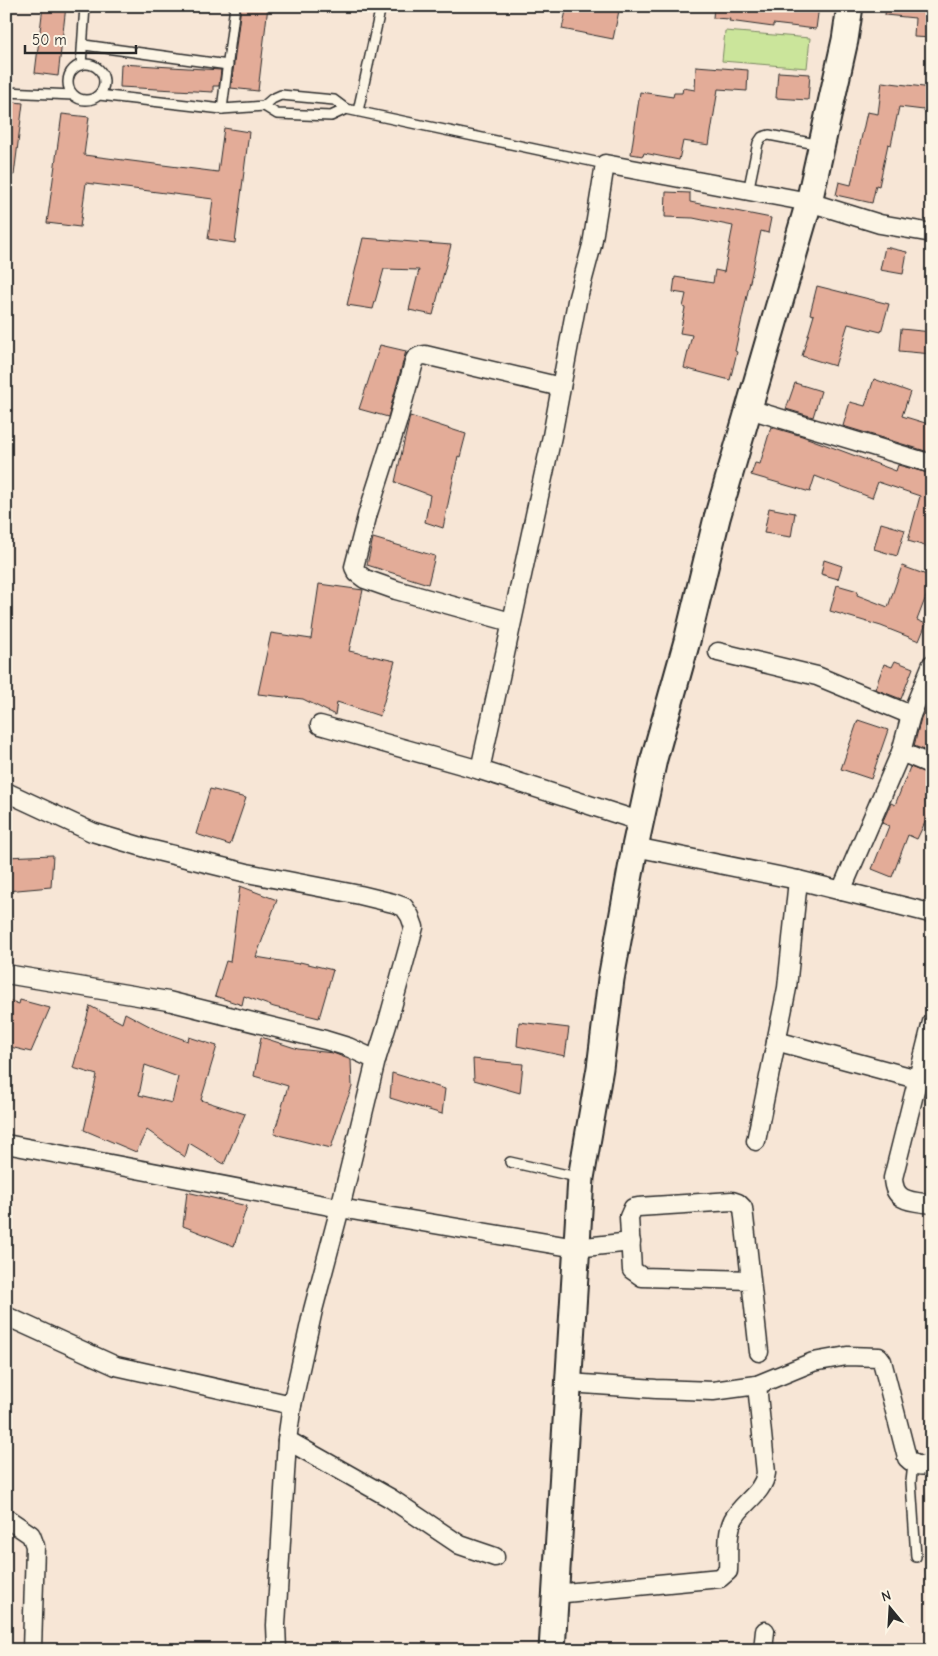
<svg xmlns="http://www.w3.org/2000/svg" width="938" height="1656" viewBox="0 0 938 1656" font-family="'Comic Neue',sans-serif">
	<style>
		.green { fill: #cbe59b; stroke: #7b8863 }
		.building { fill: #e3ac98; stroke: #2b2b2b; fill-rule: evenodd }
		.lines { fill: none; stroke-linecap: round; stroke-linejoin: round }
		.service-casing { stroke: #2b2b2b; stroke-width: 12 }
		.minor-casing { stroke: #2b2b2b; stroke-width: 21 }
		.secondary-casing { stroke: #2b2b2b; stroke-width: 29 }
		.service { stroke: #fcf5e5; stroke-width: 9 }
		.minor { stroke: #fcf5e5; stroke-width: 18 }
		.secondary { stroke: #fcf5e5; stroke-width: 25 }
	</style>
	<rect width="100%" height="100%" fill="#f7e6d6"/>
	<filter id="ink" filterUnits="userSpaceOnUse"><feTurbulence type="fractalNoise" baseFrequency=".02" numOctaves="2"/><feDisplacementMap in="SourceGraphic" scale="10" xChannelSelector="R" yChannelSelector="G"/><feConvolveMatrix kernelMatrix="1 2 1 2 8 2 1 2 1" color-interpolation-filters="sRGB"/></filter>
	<g filter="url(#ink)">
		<polygon class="green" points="725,31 810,38 807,68 722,61"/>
		<g class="building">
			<polygon points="43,6 66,6 58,76 35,73"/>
			<polygon points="241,6 268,6 258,91 231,88"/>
			<polygon points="567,6 620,6 613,39 562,29"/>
			<polygon points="714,6 819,6 816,29 773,24 773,27 729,21 730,19 713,18"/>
			<polygon points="886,6 932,8 932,38 914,37 915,18 885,15"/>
			<polygon points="121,64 221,70 219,86 213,86 213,92 120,87"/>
			<polygon points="696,66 748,70 747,91 718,89 709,145 683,141 679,160 644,153 643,156 631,154 640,92 673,97 674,93 682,93 683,88 695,90"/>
			<polygon points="778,72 810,74 808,100 776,98"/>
			<polygon points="882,82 932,88 932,111 899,107 891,145 888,144 879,186 876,185 872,203 836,195 839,182 851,185 867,112 878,114"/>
			<polygon points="6,101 23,103 14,175 6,175"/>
			<polygon points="62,114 89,117 84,155 218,172 224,128 249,132 235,243 208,239 213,199 86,183 80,227 47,223"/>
			<polygon points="666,192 690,193 690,202 771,218 768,233 761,231 735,351 737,352 730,380 684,368 692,335 680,333 685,308 683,307 686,294 673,292 675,277 713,283 715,270 724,272 733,226 693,218 665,217"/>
			<polygon points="363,238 451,245 433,315 409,310 419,270 384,269 373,309 347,305"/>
			<polygon points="885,247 907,252 903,274 880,270"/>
			<polygon points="817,286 889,304 881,332 848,324 835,366 802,356 814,315 810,314"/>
			<polygon points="901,329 932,332 932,354 899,351"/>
			<polygon points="380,345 406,351 388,417 359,409"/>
			<polygon points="874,379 910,392 902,416 932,425 932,453 843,426 850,402 865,406"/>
			<polygon points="795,383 821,391 813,417 786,409"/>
			<polygon points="410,416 466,434 460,457 458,456 443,528 425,522 430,495 395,482"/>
			<polygon points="771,427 802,436 896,471 898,465 932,474 932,548 908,541 920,496 878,482 872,498 815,476 810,492 751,475 755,463 760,464"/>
			<polygon points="769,508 795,513 791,537 764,533"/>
			<polygon points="881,523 905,530 897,556 874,549"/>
			<polygon points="373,538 435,556 428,584 367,565"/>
			<polygon points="824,560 842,566 838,579 821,574"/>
			<polygon points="902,566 932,577 932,581 917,620 926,624 919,641 881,626 830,611 837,585 858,591 857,595 888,607"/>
			<polygon points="319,584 363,590 349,651 395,661 380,716 337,702 335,715 303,699 258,694 271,633 311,639"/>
			<polygon points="895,661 913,668 901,699 875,689 884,664 892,667"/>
			<polygon points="932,697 932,753 914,746 921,718"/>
			<polygon points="858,720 888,730 871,779 841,769"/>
			<polygon points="910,767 932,775 932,808 917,839 908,835 892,877 872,869 889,826 882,823 891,803 895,805"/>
			<polygon points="210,789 246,798 230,845 196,834"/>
			<polygon points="53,855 51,887 6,891 6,857"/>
			<polygon points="240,886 277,900 256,957 299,964 300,962 333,970 319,1018 274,1007 244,996 242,1005 215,996 226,961 230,962"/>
			<polygon points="6,999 19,1004 20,1000 50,1008 31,1052 6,1046"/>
			<path d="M90 1006 122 1023 125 1013 155 1029 188 1041 189 1037 217 1046 201 1100 245 1114 224 1164 189 1143 185 1157 147 1130 136 1152 84 1130 97 1075 73 1068ZM145 1065 178 1077 172 1103 139 1095Z"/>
			<polygon points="519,1022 569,1028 565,1056 517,1046"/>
			<polygon points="261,1037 298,1049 333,1053 351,1060 352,1087 342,1113 331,1148 274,1134 288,1086 254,1076"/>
			<polygon points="473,1059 523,1064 520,1093 474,1080"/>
			<polygon points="392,1073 445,1089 442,1114 390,1098"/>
			<polygon points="187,1192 247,1206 234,1246 183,1226"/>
		</g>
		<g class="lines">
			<g class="service-casing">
				<g id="service">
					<polyline points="84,45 228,65"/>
					<circle cx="86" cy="82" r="18"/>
					<polyline points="81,65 85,6"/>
					<polyline points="6,92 73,95"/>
					<polyline points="99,95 222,109 264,106 272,99 281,95 334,100 346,109 605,164"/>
					<polyline points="264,106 277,114 331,116 346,109"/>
					<polyline points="222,109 235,6"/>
					<polyline points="358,111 381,6"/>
					<polyline points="748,192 758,143 762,137 769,135 821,145"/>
					<polyline points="510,1162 581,1178"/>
					<polyline points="913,1464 911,1482 916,1557"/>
				</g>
			</g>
			<g class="minor-casing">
				<g id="minor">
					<polyline points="749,409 932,464"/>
					<polyline points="511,622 396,590 365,579 357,573 354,567 368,513 397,423 415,359 420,356 425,355 561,387"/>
					<polyline points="718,652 817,676 911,715"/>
					<polyline points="320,725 480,770 639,821"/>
					<polyline points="901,752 932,765"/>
					<polyline points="480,770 552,436 577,301 592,245 605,164 809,202 880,224 932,233"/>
					<polyline points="6,792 92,832 149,849 247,873 360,895 393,903 404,907 410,916 414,927 387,1025 376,1060 340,1208 313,1310 292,1405 287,1440 276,1625 277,1650"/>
					<polyline points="635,847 798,880 926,912 932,914"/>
					<polyline points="841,891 901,752 911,715 932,664"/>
					<polyline points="6,974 168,1001 325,1040 348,1047 376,1060"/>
					<path d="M932 1022 893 1178C894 1203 912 1201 932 1204"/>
					<polyline points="776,1041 917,1079"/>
					<polyline points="756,1141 787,988 798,880"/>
					<polyline points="6,1144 340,1208 576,1248 631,1242"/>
					<polyline points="751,1280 642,1277 632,1270 629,1217 633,1208 638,1207 732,1201 738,1203 743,1208 759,1352"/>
					<polyline points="6,1316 116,1366 292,1405"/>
					<path d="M569 1383 656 1389 713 1391 757 1385 813 1362 847 1356 879 1357 882 1361 907 1458C915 1466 921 1467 932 1464"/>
					<polyline points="287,1440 390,1498 460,1545 495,1557"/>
					<polyline points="6,1518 31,1535 35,1546 32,1650"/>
					<path d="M555 1594 720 1578 728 1571C729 1555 726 1534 733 1520 742 1502 763 1494 766 1473L757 1385"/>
					<polyline points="763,1650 765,1631"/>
				</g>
			</g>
			<g class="secondary-casing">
				<polyline id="secondary" points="552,1650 581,1178 600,1068 611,979 635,847 654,759 687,641 717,518 809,202 845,40 850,6"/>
			</g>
			<use href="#service" class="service"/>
			<use href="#minor" class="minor"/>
			<use href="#secondary" class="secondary"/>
		</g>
	</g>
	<rect width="938" height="1656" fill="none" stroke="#fcf5e5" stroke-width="25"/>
	<rect x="12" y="12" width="913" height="1631" fill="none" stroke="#2b2b2b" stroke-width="2" filter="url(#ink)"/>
	<g transform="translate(890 1608) rotate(342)" stroke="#fcf5e5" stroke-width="4" paint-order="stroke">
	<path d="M0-4L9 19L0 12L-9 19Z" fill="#2b2b2b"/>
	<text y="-8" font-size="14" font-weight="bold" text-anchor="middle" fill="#2b2b2b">N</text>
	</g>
	<path d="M25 45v8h111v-8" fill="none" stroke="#2b2b2b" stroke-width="2.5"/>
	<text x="32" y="45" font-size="15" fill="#2b2b2b" stroke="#fcf5e5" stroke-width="4" paint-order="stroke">50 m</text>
</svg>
